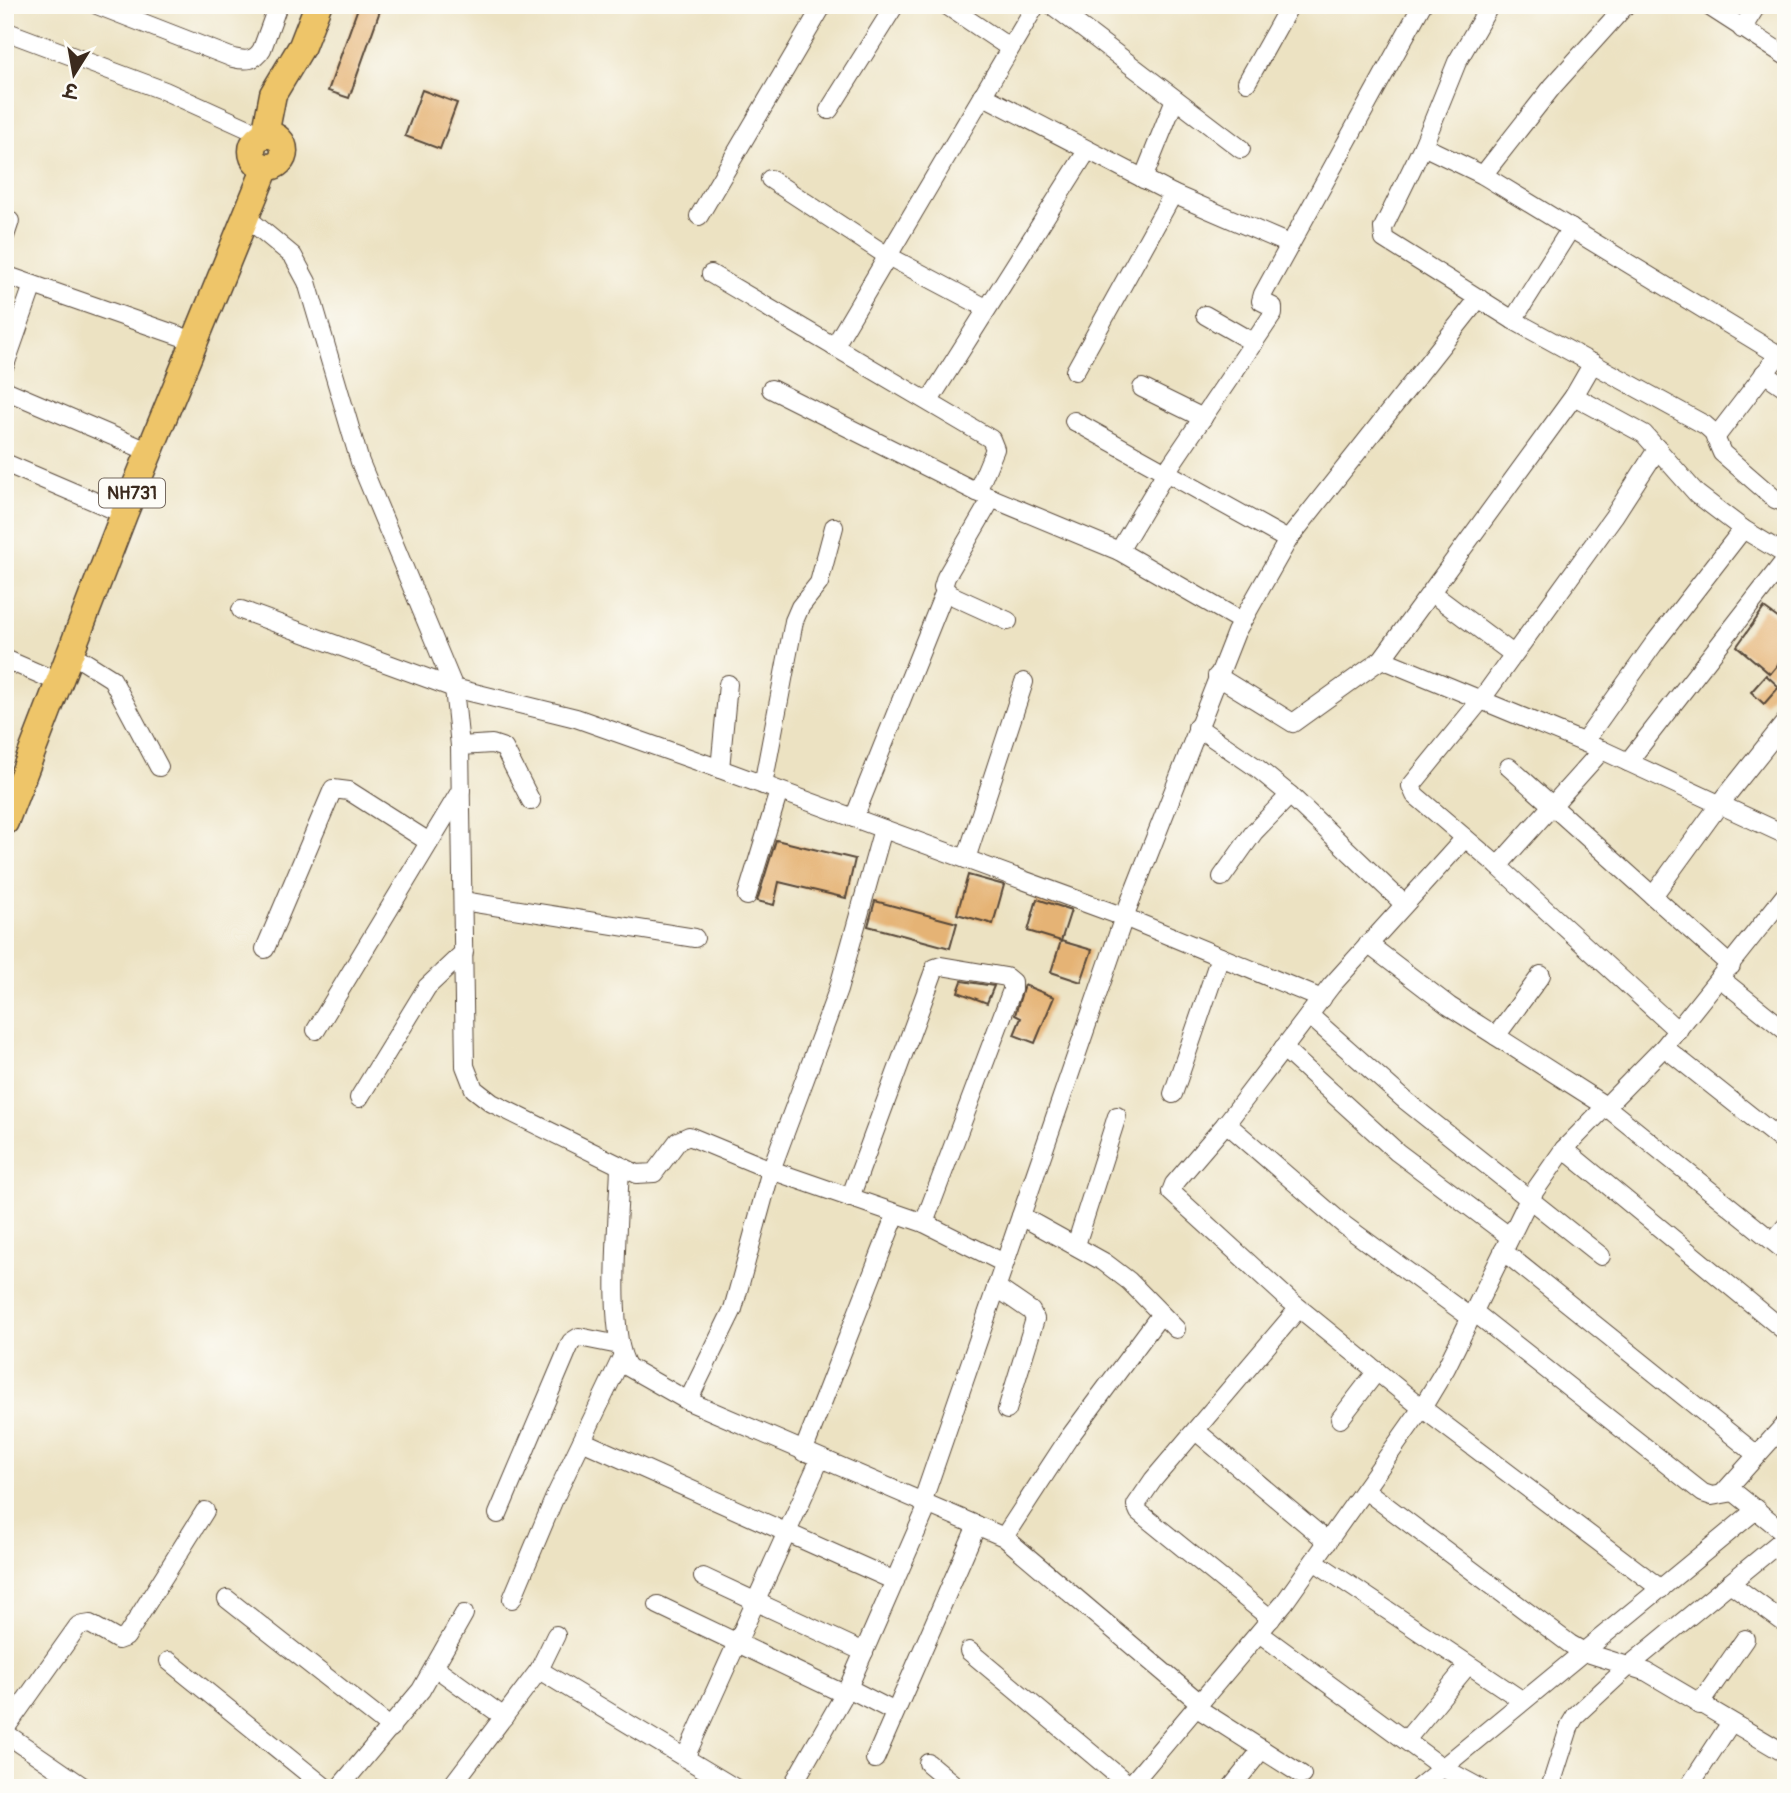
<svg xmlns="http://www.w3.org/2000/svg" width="1791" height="1793" viewBox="0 0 1791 1793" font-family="Pangolin,'Playpen Sans Deva',sans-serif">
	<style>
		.building { fill: #e5b374 }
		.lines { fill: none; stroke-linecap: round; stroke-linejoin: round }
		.minor-casing { stroke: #564637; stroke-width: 20 }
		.highway-casing { stroke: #564637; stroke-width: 29 }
		.minor { stroke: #fff; stroke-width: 18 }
		.highway { stroke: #eec569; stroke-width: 26 }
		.labels { text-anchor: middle; stroke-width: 6; stroke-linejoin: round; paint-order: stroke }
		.shield { fill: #fdfcf7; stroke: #75695f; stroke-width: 2 }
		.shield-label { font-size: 18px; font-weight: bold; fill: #3b2a1e }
	</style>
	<rect width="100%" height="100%" fill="#fdfcf7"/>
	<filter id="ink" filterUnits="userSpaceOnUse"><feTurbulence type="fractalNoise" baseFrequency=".0143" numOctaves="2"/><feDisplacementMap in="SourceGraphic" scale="14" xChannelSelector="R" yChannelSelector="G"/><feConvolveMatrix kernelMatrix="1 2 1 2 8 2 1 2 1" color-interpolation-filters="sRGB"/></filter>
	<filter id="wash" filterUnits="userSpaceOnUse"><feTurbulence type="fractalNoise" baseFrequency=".00686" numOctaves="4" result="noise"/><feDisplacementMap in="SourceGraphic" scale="28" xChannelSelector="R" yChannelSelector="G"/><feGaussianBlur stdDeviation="1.57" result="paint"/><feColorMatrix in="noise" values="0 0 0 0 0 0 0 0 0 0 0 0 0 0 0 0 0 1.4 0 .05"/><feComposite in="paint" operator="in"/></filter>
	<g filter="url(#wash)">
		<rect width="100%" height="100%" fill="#ece2c2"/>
		<g id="blocks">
			<g class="building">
				<polygon points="359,5 382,5 349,98 328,91"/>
				<polygon points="422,90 457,103 440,149 405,136"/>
				<polygon points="1764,608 1786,624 1786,655 1770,674 1737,646"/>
				<polygon points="1766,675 1779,687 1764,704 1751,692"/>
				<polygon points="776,840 855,859 846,898 779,882 774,905 757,901"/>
				<polygon points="968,875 1004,885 993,924 957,914"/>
				<polygon points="1037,899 1071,910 1061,941 1028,931"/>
				<polygon points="875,901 957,923 950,948 868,926"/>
				<polygon points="1061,941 1092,950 1081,982 1051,972"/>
				<polygon points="962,981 994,986 987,1003 958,992"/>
				<polygon points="1024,985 1054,997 1035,1043 1014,1035 1021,1018 1015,1015"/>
			</g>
		</g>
	</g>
	<g filter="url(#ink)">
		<use href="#blocks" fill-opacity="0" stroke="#564637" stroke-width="2"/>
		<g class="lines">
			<g class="minor-casing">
				<g id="minor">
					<path d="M97 5 233 58C246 61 255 61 262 49L278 5"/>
					<polyline points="946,5 1010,48"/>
					<polyline points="1052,5 1241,149"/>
					<polyline points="1490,5 1457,62 1423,146 1383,228 1384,239 1513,320 1705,425 1713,432 1722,453 1775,499 1786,503"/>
					<polyline points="1707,5 1786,56"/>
					<polyline points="1742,29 1757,5"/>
					<polyline points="5,31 165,91 262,135"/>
					<polyline points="1247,82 1290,5"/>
					<polyline points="982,95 1173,194 1289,244"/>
					<polyline points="829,110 895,5"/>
					<polyline points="1423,146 1483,175 1774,352 1774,361 1715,438"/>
					<polyline points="1483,175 1553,86 1626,5"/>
					<polyline points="770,179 886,255 986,308"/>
					<polyline points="1143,179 1175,99"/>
					<polyline points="699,216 823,5"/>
					<polyline points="246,217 293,256 307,282 360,462 454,688 460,746 465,1066 474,1089 492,1103 637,1174 654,1173 678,1141 689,1136 771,1170 924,1223 1004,1263"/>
					<polyline points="5,236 10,221"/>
					<polyline points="711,274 991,439 995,449 977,492"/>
					<polyline points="5,275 194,341"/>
					<polyline points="1205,315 1254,343"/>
					<polyline points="1513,320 1571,228"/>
					<polyline points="834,347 1036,5"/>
					<polyline points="5,365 33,285"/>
					<polyline points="1075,371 1173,194"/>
					<polyline points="1764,373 1786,388"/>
					<polyline points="1142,388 1203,418"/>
					<polyline points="771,389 977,492 1119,551 1241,621"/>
					<polyline points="5,390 150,452"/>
					<polyline points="1574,396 1644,434 1697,494 1743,529 1786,555"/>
					<polyline points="929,401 1087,151"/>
					<polyline points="1074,421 1288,540"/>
					<polyline points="1658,448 1614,516 1481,700 1411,786 1415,795 1498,866 1678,1031"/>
					<polyline points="5,463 124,514"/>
					<polyline points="992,498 946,577 943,587 951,595 1008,621"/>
					<polyline points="1119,551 1166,472 1273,314 1273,307 1261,301 1263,294 1422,5"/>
					<polyline points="1433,594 1513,654"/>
					<polyline points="241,610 454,688 576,718 720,769 1124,917 1322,999"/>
					<polyline points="69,652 112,679 159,767"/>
					<polyline points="5,659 58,682"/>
					<polyline points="1382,659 1602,750 1786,835"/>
					<polyline points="1217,676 1293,723 1382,659 1574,396 1593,363"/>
					<polyline points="1197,727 1257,768 1290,795 1404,904"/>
					<polyline points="1584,742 1653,645 1743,529"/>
					<polyline points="460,746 492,744 504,748 531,801"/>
					<polyline points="1628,762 1786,559"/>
					<polyline points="1509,767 1731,966"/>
					<polyline points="720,769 728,684"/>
					<polyline points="763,785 794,621 800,607 819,583 834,527"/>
					<polyline points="854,818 945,591"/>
					<polyline points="1465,838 1331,986 1228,1121 1174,1184 1171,1192 1288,1299 1422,1408 1661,1589"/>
					<polyline points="966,859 1024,682"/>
					<polyline points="1498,866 1602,750"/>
					<polyline points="1222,877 1254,832 1290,795"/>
					<polyline points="747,896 779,791"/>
					<polyline points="1653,896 1719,805 1786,721"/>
					<polyline points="463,901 695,938"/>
					<polyline points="1368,944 1449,1006 1604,1105 1786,1252"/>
					<polyline points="265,949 333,789 349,791 429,842"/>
					<polyline points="1721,979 1786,1031"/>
					<polyline points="1309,1015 1406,1101 1601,1256"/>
					<polyline points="316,1030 461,790"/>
					<polyline points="1496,1036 1541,975"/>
					<polyline points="1664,1047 1786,1144"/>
					<polyline points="1283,1048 1397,1152 1510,1237"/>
					<polyline points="1173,1094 1220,957"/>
					<polyline points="359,1098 427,987 464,952"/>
					<polyline points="1226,1123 1344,1225 1471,1318"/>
					<polyline points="1564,1149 1786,1332"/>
					<path d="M620 1166C619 1210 606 1334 628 1367L688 1401 1004 1537 1200 1703"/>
					<polyline points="850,1198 935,968 941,966 1006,977 1012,982 1012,990 924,1223"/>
					<polyline points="1021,1216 1104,1262 1129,1281 1176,1329"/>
					<polyline points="1773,1241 1786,1226"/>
					<polyline points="1076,1245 1117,1116"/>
					<polyline points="1503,1251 1757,1455"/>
					<polyline points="996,1287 1031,1311 1035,1319 1007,1410"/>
					<polyline points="1474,1312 1703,1493 1712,1496 1734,1492 1786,1534"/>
					<polyline points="688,1401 733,1309 771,1170 838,990 883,829"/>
					<polyline points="1340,1419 1377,1371"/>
					<polyline points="1196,1431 1328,1542"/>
					<polyline points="582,1441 895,1581"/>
					<polyline points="803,1452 896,1214"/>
					<polyline points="1365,1490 1570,1644 1584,1652 1647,1672 1786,1754"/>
					<polyline points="1724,1492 1786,1423"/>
					<polyline points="922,1503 1124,917 1236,632 1288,540 1479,298"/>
					<polyline points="498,1514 571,1342 579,1337 619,1345"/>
					<polyline points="1004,1537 1068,1439 1161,1314"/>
					<polyline points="1314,1561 1523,1701"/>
					<polyline points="703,1577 864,1652"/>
					<polyline points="1730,1583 1786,1624"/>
					<polyline points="227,1599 391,1728"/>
					<polyline points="512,1599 554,1499 622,1357"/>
					<polyline points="658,1605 844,1694"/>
					<polyline points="1271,1619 1139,1512 1136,1505 1153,1480 1299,1308"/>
					<polyline points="1259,1633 1443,1768 1480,1788"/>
					<polyline points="969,1651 1130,1786"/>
					<polyline points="169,1661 326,1788"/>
					<polyline points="436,1668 504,1717"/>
					<polyline points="539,1670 735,1788"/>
					<polyline points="848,1688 895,1712"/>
					<polyline points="1699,1705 1745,1639"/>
					<polyline points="1197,1708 1302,1775"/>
					<polyline points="5,1729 78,1626 90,1624 118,1640 126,1637 205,1511"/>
					<polyline points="5,1733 85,1788"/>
					<polyline points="1406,1740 1468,1665"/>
					<polyline points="685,1758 820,1459"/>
					<polyline points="875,1759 977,1525"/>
					<polyline points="928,1763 958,1788"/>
					<polyline points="339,1788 421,1690 464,1614"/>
					<polyline points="450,1788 539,1670 556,1635"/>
					<polyline points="791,1788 848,1688 928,1505"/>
					<polyline points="1128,1788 1284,1603 1422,1408 1446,1368 1529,1199 1564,1149 1664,1047 1786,894"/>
					<polyline points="1231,1788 1262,1749"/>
					<polyline points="1418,1788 1757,1509"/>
					<polyline points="1550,1788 1570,1725 1576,1715 1630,1665 1786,1537"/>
					<polyline points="1688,1788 1730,1724"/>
				</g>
			</g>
			<g class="highway-casing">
				<g id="highway">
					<circle cx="268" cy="151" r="16"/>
					<polyline points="265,135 273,94 302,46 318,5"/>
					<polyline points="5,822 124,514 266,167"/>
				</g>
			</g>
			<use href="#minor" class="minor"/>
			<use href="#highway" class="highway"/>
		</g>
	</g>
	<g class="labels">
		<rect class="shield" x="99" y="478.5" width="66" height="29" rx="5"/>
		<g class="shield-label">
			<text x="132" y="499">NH731</text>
		</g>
	</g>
	<rect width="1791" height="1793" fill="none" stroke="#fdfcf7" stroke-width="28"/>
	<g transform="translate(74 74) rotate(191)" stroke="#fdfcf7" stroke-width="5" paint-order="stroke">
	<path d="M0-5L12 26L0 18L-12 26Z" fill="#3b2a1e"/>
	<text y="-10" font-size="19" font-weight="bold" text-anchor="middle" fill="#3b2a1e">उ</text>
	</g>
</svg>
